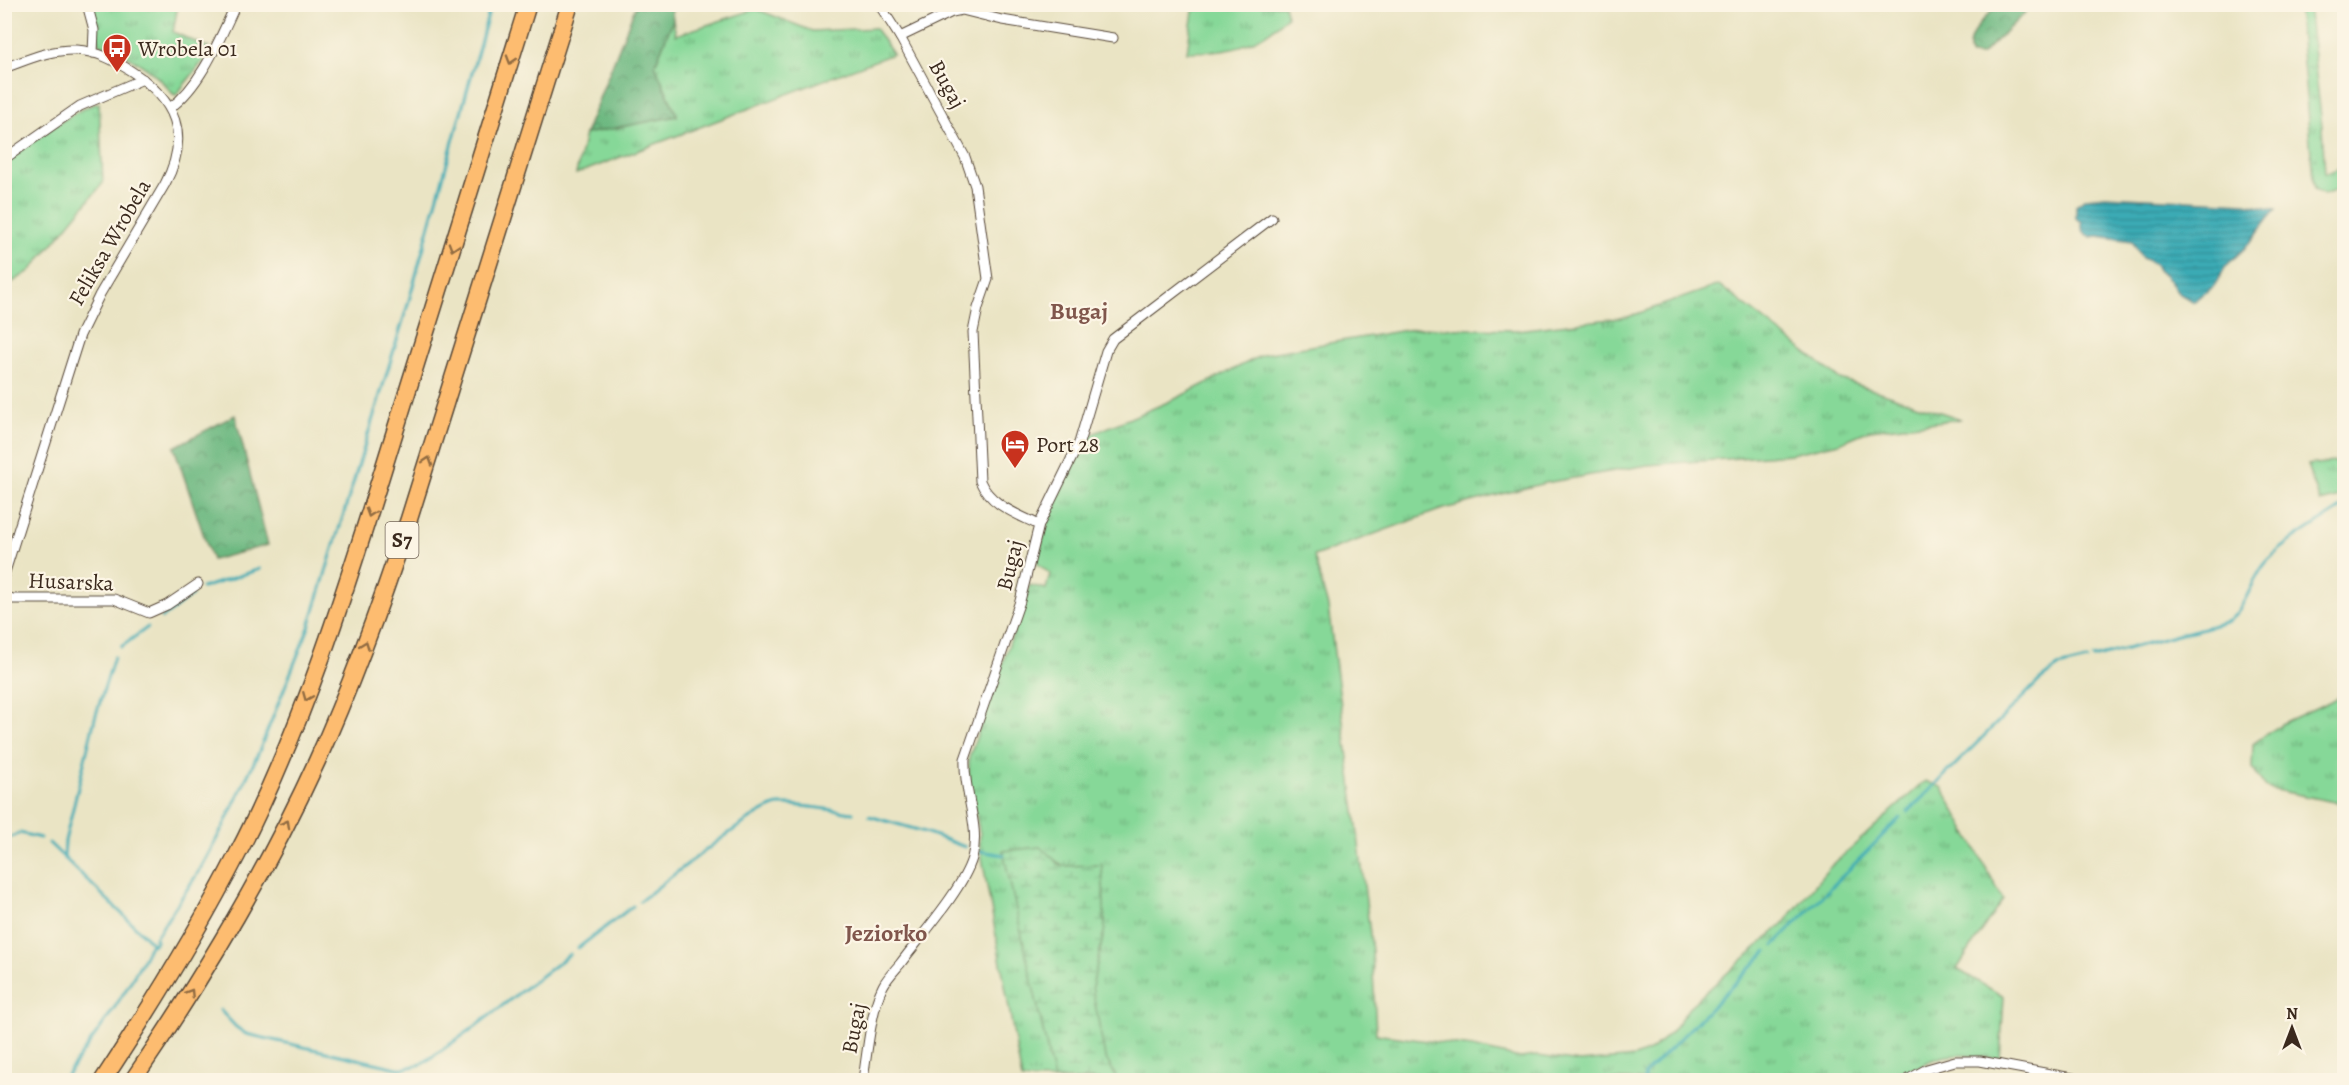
<svg xmlns="http://www.w3.org/2000/svg" width="2349" height="1085" viewBox="0 0 2349 1085" font-family="Alegreya,serif">
	<style>
		.grass { fill: url(#grass-tufts); stroke: #60815b; stroke-width: 1.5 }
		.forest { fill: url(#forest-crowns); stroke: #54714f; stroke-width: 1.5 }
		.wetland { fill: url(#wetland-marsh); stroke: #60815b; stroke-width: 1.5 }
		.water { fill: url(#water-rules); stroke: #3a6a6a; stroke-width: 1.5 }
		.lines { fill: none; stroke-linecap: round; stroke-linejoin: round }
		.stream { stroke: #3aabb5; stroke-width: 3 }
		.street-casing { stroke: #554637; stroke-width: 11 }
		.highway-casing { stroke: #554637; stroke-width: 19 }
		.street { stroke: #fff; stroke-width: 9 }
		.highway { stroke: #fdbc6f; stroke-width: 16 }
		.oneway { stroke: #926c42 }
		.labels { text-anchor: middle; stroke-width: 4.5; stroke-linejoin: round; paint-order: stroke }
		.shield { fill: #fcf5e5; stroke: #75675a; stroke-width: 1.5 }
		.shield-label { font-size: 21px; font-weight: bold; fill: #3b2a1e }
		.poi-label { font-size: 22px; fill: #3b2a1e; stroke: #fcf5e5; text-anchor: start }
		.street-label { font-size: 22px; fill: #3b2a1e; stroke: #fcf5e5 }
		.neighbourhood-label { font-size: 24px; font-weight: bold; fill: #80564c; stroke: #fcf5e5 }
	</style>
	<defs>
		<pattern id="grass-tufts" width="24" height="20" patternUnits="userSpaceOnUse" patternTransform="scale(1.5)"><rect width="24" height="20" fill="#86d898"/><path d="M3 7l-1-3M5 7V3M7 7l1-3M15 17l-1-3M17 17v-4M19 17l1-3" fill="none" stroke="#6faf7b"/></pattern>
		<pattern id="forest-crowns" width="20" height="18" patternUnits="userSpaceOnUse" patternTransform="scale(1.5)"><rect width="20" height="18" fill="#6cb880"/><path d="M2 6a3 3 0 1 1 6 0M12 15a3 3 0 1 1 6 0" fill="none" stroke="#5a9668"/></pattern>
		<pattern id="wetland-marsh" width="20" height="14" patternUnits="userSpaceOnUse" patternTransform="scale(1.5)"><rect width="20" height="14" fill="#86d898"/><path d="M1 5h8M5 5V1M11 12h8M15 12V8" fill="none" stroke="#6faf7b"/></pattern>
		<pattern id="water-rules" width="6" height="5" patternUnits="userSpaceOnUse" patternTransform="scale(1.5)"><rect width="6" height="5" fill="#3aabb5"/><path d="M0 2.5h6" fill="none" stroke="#328b93"/></pattern>
	</defs>
	<rect width="100%" height="100%" fill="#fcf5e5"/>
	<filter id="ink" filterUnits="userSpaceOnUse"><feTurbulence type="fractalNoise" baseFrequency=".0167" numOctaves="2"/><feDisplacementMap in="SourceGraphic" scale="12" xChannelSelector="R" yChannelSelector="G"/><feConvolveMatrix kernelMatrix="1 2 1 2 8 2 1 2 1" color-interpolation-filters="sRGB"/></filter>
	<filter id="wash" filterUnits="userSpaceOnUse"><feTurbulence type="fractalNoise" baseFrequency=".008" numOctaves="4" result="noise"/><feDisplacementMap in="SourceGraphic" scale="24" xChannelSelector="R" yChannelSelector="G"/><feGaussianBlur stdDeviation="1.35" result="paint"/><feColorMatrix in="noise" values="0 0 0 0 0 0 0 0 0 0 0 0 0 0 0 0 0 1.4 0 .05"/><feComposite in="paint" operator="in"/></filter>
	<g filter="url(#wash)">
		<rect width="100%" height="100%" fill="#eae4c4"/>
		<g class="grass">
			<path d="M91 5H178L173 32 209 48 203 61 176 95 173 94C154 70 128 54 99 44Z"/>
			<path d="M1194 5H1284L1287 16C1258 47 1228 52 1187 52Z"/>
			<polygon points="2298,5 2308,5 2322,126 2325,174 2344,166 2344,187 2324,195 2314,189"/>
			<polygon points="756,9 812,31 875,28 893,54 576,174 585,134 677,116 655,65 673,20 676,35"/>
			<path d="M99 103 103 183 30 271 5 287V162C27 147 75 107 99 103Z"/>
			<path d="M1719 285 1840 379 1961 419 1870 430 1839 443 1791 454 1648 465 1545 483 1440 510 1314 556 1328 607 1357 827 1372 951 1376 1034 1472 1047 1520 1058 1538 1056 1580 1062 1635 1057 1651 1050 1671 1032 1691 1005 1782 925 1829 868 1925 781 1942 787 2003 899 1957 969 2004 997 2000 1059C1951 1053 1938 1051 1897 1080H1022L980 847V834L969 780V758L1030 585 1046 589 1050 574 1037 563C1047 517 1064 480 1083 438L1175 399 1264 354 1418 328 1517 330 1628 317Z"/>
			<polygon points="2344,461 2344,496 2320,502 2307,465"/>
			<polygon points="2344,695 2344,804 2266,788 2252,768 2253,744 2281,724"/>
		</g>
		<g class="forest">
			<polygon points="636,5 671,5 673,20 655,65 677,116 585,134"/>
			<path d="M1997 5H2033L1981 55H1970C1964 35 1985 19 1997 5Z"/>
			<polygon points="235,415 268,545 212,560 174,447"/>
		</g>
		<polygon class="wetland" points="1040,847 1062,866 1102,865 1105,928 1092,987 1105,1057 1118,1080 1054,1080 1003,851"/>
		<path class="water" d="M2105 196 2245 203 2276 209 2248 245 2226 266 2214 286 2193 302 2177 292 2172 283 2158 270 2155 264 2142 258 2132 241 2098 236 2091 237C2084 235 2081 230 2082 222L2076 218V205L2086 198Z"/>
		<g class="lines">
			<g class="stream">
				<polyline points="202,588 260,569"/>
				<polyline points="162,618 192,595"/>
				<polyline points="121,647 148,627"/>
				<path d="M2093 658 2229 621C2246 606 2251 582 2264 565 2278 546 2324 520 2344 506"/>
				<polyline points="1908,812 2039,681 2058,667 2087,660"/>
				<polyline points="869,816 925,832 965,847"/>
				<polyline points="4,840 20,833 40,838"/>
				<polyline points="49,843 151,942"/>
				<polyline points="980,851 1004,855"/>
				<polyline points="64,858 65,841 95,718 114,657"/>
				<path d="M640 901C664 883 757 806 780 805 803 804 829 810 853 813"/>
				<polyline points="153,945 156,941 155,938 201,868 223,827 258,754 309,627 408,304 491,4"/>
				<polyline points="1774,945 1900,818"/>
				<polyline points="578,948 633,906"/>
				<polyline points="220,1010 236,1027 246,1034 402,1069 422,1064 469,1031 570,954"/>
				<path d="M63 1080C95 1036 128 993 151 943"/>
				<polyline points="1644,1080 1645,1074 1767,951"/>
			</g>
		</g>
	</g>
	<g filter="url(#ink)">
		<g class="lines">
			<g class="street-casing">
				<g id="street">
					<polyline points="87,4 94,30 93,53"/>
					<polyline points="900,37 952,12 962,10 1002,20 1113,38"/>
					<path d="M4 68C27 60 50 49 76 50 97 51 114 60 131 71 176 100 191 135 165 184L100 294 80 335 4 575"/>
					<path d="M170 108C201 86 220 38 236 4"/>
					<polyline points="4,159 80,106 143,79"/>
					<polyline points="1039,525 1079,443 1106,351 1113,339 1272,218"/>
					<polyline points="4,596 13,599 114,599 149,613 167,605 198,584"/>
					<path d="M863 1080C867 1054 871 1009 883 986 887 978 894 971 900 964 920 937 963 889 972 858 981 826 963 793 965 759L1020 601 1039 525C1017 514 990 505 980 481L973 332 978 308 988 279 975 186 965 157 900 37 879 4"/>
					<polyline points="1907,1080 1927,1069 1955,1061 1980,1061 2083,1080"/>
				</g>
			</g>
			<g class="highway-casing">
				<g id="highway">
					<path d="M103 1080C151 1007 197 933 237 855 307 720 351 573 396 428 440 287 484 146 528 4"/>
					<path d="M133 1080C202 979 266 873 317 761 353 682 382 601 409 519L570 4"/>
				</g>
			</g>
			<use href="#street" class="street"/>
			<use href="#highway" class="highway"/>
		</g>
		<defs><path id="oneway-chevron" d="M-2-3.5L2.5 0L-2 3.5" fill="none" stroke-width="1.6" stroke-linecap="round" stroke-linejoin="round" transform="scale(1.5)"/></defs>
		<g class="oneway">
			<use href="#oneway-chevron" transform="translate(511 60) rotate(107)"/>
			<use href="#oneway-chevron" transform="translate(453 247) rotate(107)"/>
			<use href="#oneway-chevron" transform="translate(428 461) rotate(-72)"/>
			<use href="#oneway-chevron" transform="translate(370 513) rotate(108)"/>
			<use href="#oneway-chevron" transform="translate(365 645) rotate(-69)"/>
			<use href="#oneway-chevron" transform="translate(307 697) rotate(112)"/>
			<use href="#oneway-chevron" transform="translate(286 824) rotate(-61)"/>
			<use href="#oneway-chevron" transform="translate(190 993) rotate(-58)"/>
		</g>
	</g>
	<defs>
		<g id="bus-pin" transform="scale(1.5)"><path d="M0 17L-7.5 6A9.5 9.5 0 1 1 7.5 6Z" fill="#c8321e" stroke="#fcf5e5"/><path d="M-5-6H5V4H4V6H2V4H-2V6H-4V4H-5ZM-3.5-4V0h7V-4ZM-3.5 1.2v1.5H-2V1.2ZM2 1.2v1.5H3.5V1.2Z" fill="#fff"/></g>
		<g id="hotel-pin" transform="scale(1.5)"><path d="M0 17L-7.5 6A9.5 9.5 0 1 1 7.5 6Z" fill="#c8321e" stroke="#fcf5e5"/><path d="M-6-4.5h1.5V1H6V5H4.5V3h-9V5H-6ZM-4 0a1.8 1.8 0 1 1 3.6 0ZM.5 0V-2.5h3Q6-2.5 6 0Z" fill="#fff"/></g>
	</defs>
	<g fill-rule="evenodd">
		<use href="#bus-pin" x="117" y="48"/>
		<use href="#hotel-pin" x="1015" y="444"/>
	</g>
	<g class="labels">
		<rect class="shield" x="385.5" y="522" width="33" height="36" rx="4.5"/>
		<g class="shield-label">
			<text x="402" y="547">S7</text>
		</g>
		<g class="poi-label">
			<text x="138" y="56">Wrobela 01</text>
			<text x="1036" y="452">Port 28</text>
		</g>
		<g class="street-label">
			<text transform="translate(948 84) rotate(61)" y="8">Bugaj</text>
			<text transform="translate(109 242) rotate(-60)" y="8">Feliksa Wrobela</text>
			<text transform="translate(1009 565) rotate(-76)" y="8">Bugaj</text>
			<text transform="translate(71 581) rotate(2)" y="8">Husarska</text>
			<text transform="translate(853 1028) rotate(-79)" y="8">Bugaj</text>
		</g>
		<g class="neighbourhood-label">
			<text x="1079" y="319">Bugaj</text>
			<text x="886" y="941">Jeziorko</text>
		</g>
	</g>
	<rect width="2349" height="1085" fill="none" stroke="#fcf5e5" stroke-width="24"/>
	<g transform="translate(2292 1028)" stroke="#fcf5e5" stroke-width="4.5" paint-order="stroke">
	<path d="M0-4.5L10 22L0 15L-10 22Z" fill="#3b2a1e"/>
	<text y="-9" font-size="16" font-weight="bold" text-anchor="middle" fill="#3b2a1e">N</text>
	</g>
</svg>
